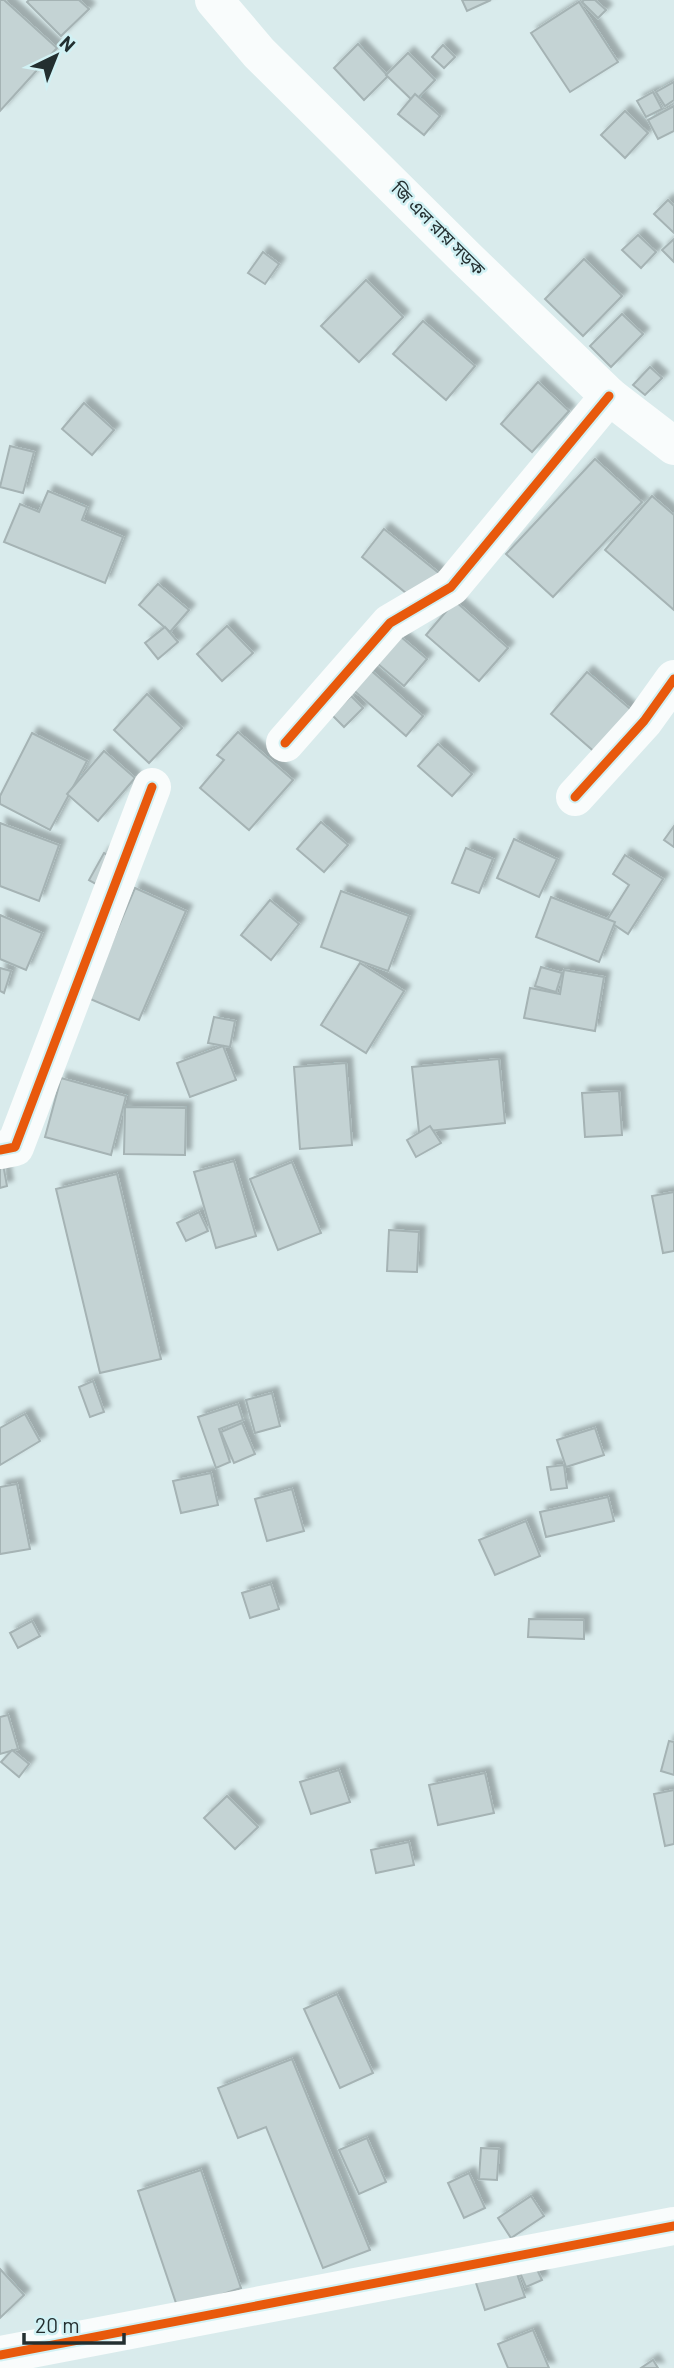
<svg xmlns="http://www.w3.org/2000/svg" width="674" height="2368" viewBox="0 0 674 2368" font-family="Barlow,'Noto Sans Bengali',sans-serif">
	<style>
		.building { fill: #c4d3d4; stroke: #a5b3b4; stroke-width: 2; filter: url(#shadow) }
		.lines { fill: none; stroke-linecap: round; stroke-linejoin: round }
		.minor { stroke: #f9fcfc; stroke-width: 38 }
		.major { stroke: #f9fcfc; stroke-width: 38 }
		.cycleway-casing { stroke: #d1f1f4; stroke-width: 13 }
		.cycleway { stroke: #e8590c; stroke-width: 9 }
		.labels { text-anchor: middle; stroke-width: 5; stroke-linejoin: round; paint-order: stroke }
		.street-label { font-size: 18px; fill: #232f30; stroke: #d1f1f4 }
	</style>
	<defs>
		<filter id="shadow"><feDropShadow dx="6" dy="-6" stdDeviation="2" flood-color="#0004"/></filter>
	</defs>
	<rect width="100%" height="100%" fill="#d9ebec"/>
	<g class="building">
		<polygon points="0,0 4,0 57,48 0,111"/>
		<polygon points="29,0 79,0 89,9 61,36 27,2"/>
		<polygon points="462,0 491,0 467,11"/>
		<polygon points="584,0 595,0 606,10 598,18 582,2"/>
		<polygon points="579,2 618,62 570,92 531,33"/>
		<polygon points="358,44 388,76 364,100 334,68"/>
		<polygon points="443,45 455,57 444,68 432,57"/>
		<polygon points="408,53 435,80 414,102 386,75"/>
		<polygon points="674,82 674,100 665,106 656,92"/>
		<polygon points="653,92 662,109 646,117 637,101"/>
		<polygon points="415,94 440,116 424,135 398,114"/>
		<polygon points="674,106 674,131 658,139 648,120"/>
		<polygon points="625,111 648,133 625,158 601,135"/>
		<polygon points="668,200 674,206 674,233 654,214"/>
		<polygon points="638,235 656,252 641,268 622,250"/>
		<polygon points="674,239 674,262 662,250"/>
		<polygon points="263,252 279,264 265,284 248,273"/>
		<polygon points="584,259 622,296 583,336 545,299"/>
		<polygon points="366,280 403,317 359,362 321,326"/>
		<polygon points="622,314 643,334 611,367 590,346"/>
		<polygon points="423,321 475,366 446,400 393,354"/>
		<polygon points="650,367 662,378 645,395 633,385"/>
		<polygon points="538,382 569,411 532,452 501,424"/>
		<polygon points="84,403 114,430 92,455 62,429"/>
		<polygon points="10,446 34,452 23,493 0,487"/>
		<polygon points="595,459 642,502 553,597 506,554"/>
		<polygon points="48,491 87,507 82,520 123,537 105,583 4,542 20,504 39,512"/>
		<polygon points="652,496 674,515 674,610 605,550"/>
		<polygon points="384,529 440,574 417,602 362,557"/>
		<polygon points="158,584 189,610 170,632 139,605"/>
		<polygon points="455,601 508,648 479,681 426,635"/>
		<polygon points="227,626 253,653 222,681 197,654"/>
		<polygon points="165,627 178,642 158,659 145,643"/>
		<polygon points="394,631 427,659 404,686 371,658"/>
		<polygon points="367,667 423,716 406,736 350,687"/>
		<polygon points="587,672 642,719 605,761 551,714"/>
		<polygon points="147,694 182,728 149,763 114,730"/>
		<polygon points="351,696 363,708 344,727 332,715"/>
		<polygon points="238,732 293,780 249,830 200,788 224,760 217,755"/>
		<polygon points="32,733 87,761 50,830 0,804 0,796"/>
		<polygon points="438,744 472,774 452,796 418,766"/>
		<polygon points="104,751 135,778 98,821 67,794"/>
		<polygon points="321,822 348,845 324,872 297,849"/>
		<polygon points="0,823 59,845 39,901 0,886"/>
		<polygon points="674,826 674,847 664,840"/>
		<polygon points="514,839 557,859 539,897 497,878"/>
		<polygon points="466,848 493,859 479,893 452,883"/>
		<polygon points="104,853 119,861 105,889 89,880"/>
		<polygon points="625,855 663,879 628,934 607,920 629,885 613,874"/>
		<polygon points="135,888 186,911 139,1020 88,998"/>
		<polygon points="341,891 409,916 388,971 321,947"/>
		<polygon points="551,897 615,922 599,962 536,937"/>
		<polygon points="270,900 299,924 271,960 241,935"/>
		<polygon points="0,915 42,933 26,970 0,959"/>
		<polygon points="360,963 404,991 366,1053 321,1025"/>
		<polygon points="541,967 562,973 556,992 535,986"/>
		<polygon points="0,968 11,971 4,993 0,991"/>
		<polygon points="564,970 604,977 595,1031 524,1018 530,988 560,994"/>
		<polygon points="214,1017 235,1021 230,1047 208,1043"/>
		<polygon points="223,1046 236,1080 190,1097 177,1063"/>
		<polygon points="499,1059 505,1123 419,1132 412,1067"/>
		<polygon points="346,1063 352,1145 300,1149 294,1067"/>
		<polygon points="61,1078 126,1096 111,1155 45,1137"/>
		<polygon points="619,1091 622,1135 585,1137 582,1093"/>
		<polygon points="125,1107 186,1108 185,1155 124,1154"/>
		<polygon points="430,1126 441,1143 416,1157 407,1140"/>
		<polygon points="1,1153 7,1186 0,1188 0,1153"/>
		<polygon points="234,1161 256,1236 216,1248 194,1172"/>
		<polygon points="292,1162 321,1233 278,1250 250,1179"/>
		<polygon points="117,1174 161,1359 100,1373 56,1189"/>
		<polygon points="674,1192 674,1251 663,1253 652,1196"/>
		<polygon points="199,1212 208,1231 186,1241 177,1223"/>
		<polygon points="389,1230 419,1232 417,1272 387,1271"/>
		<polygon points="93,1381 104,1412 90,1417 79,1387"/>
		<polygon points="272,1393 280,1426 255,1433 246,1400"/>
		<polygon points="238,1404 243,1420 219,1429 230,1462 216,1468 198,1417"/>
		<polygon points="25,1414 40,1441 0,1465 0,1428"/>
		<polygon points="242,1423 255,1454 234,1463 221,1432"/>
		<polygon points="595,1428 604,1455 566,1467 557,1440"/>
		<polygon points="564,1465 567,1488 551,1490 547,1467"/>
		<polygon points="211,1473 218,1505 181,1513 173,1481"/>
		<polygon points="17,1484 30,1549 0,1554 0,1487"/>
		<polygon points="292,1489 304,1531 267,1541 255,1499"/>
		<polygon points="608,1497 614,1521 546,1537 540,1512"/>
		<polygon points="526,1521 540,1556 495,1575 479,1540"/>
		<polygon points="271,1584 279,1609 250,1618 242,1593"/>
		<polygon points="529,1619 584,1620 584,1639 528,1637"/>
		<polygon points="32,1621 40,1636 18,1648 10,1633"/>
		<polygon points="8,1715 18,1749 0,1754 0,1717"/>
		<polygon points="669,1741 674,1742 674,1775 661,1771"/>
		<polygon points="12,1750 29,1764 19,1777 1,1762"/>
		<polygon points="339,1770 350,1802 311,1814 300,1782"/>
		<polygon points="485,1773 494,1813 438,1825 429,1785"/>
		<polygon points="674,1790 674,1844 665,1846 654,1794"/>
		<polygon points="227,1796 258,1827 235,1849 204,1818"/>
		<polygon points="409,1842 414,1865 376,1873 371,1850"/>
		<polygon points="337,1994 373,2073 340,2088 304,2009"/>
		<polygon points="292,2059 370,2250 323,2268 266,2127 238,2138 218,2088"/>
		<polygon points="367,2138 386,2182 359,2194 339,2150"/>
		<polygon points="481,2148 499,2149 497,2180 479,2179"/>
		<polygon points="201,2170 241,2288 178,2309 138,2191"/>
		<polygon points="469,2173 485,2208 464,2218 448,2183"/>
		<polygon points="531,2196 544,2216 511,2238 498,2218"/>
		<polygon points="533,2261 542,2280 526,2287 518,2268"/>
		<polygon points="515,2268 525,2297 485,2310 475,2280"/>
		<polygon points="0,2269 24,2295 0,2318"/>
		<polygon points="533,2330 549,2368 508,2368 498,2344"/>
		<polygon points="653,2360 658,2368 641,2368"/>
	</g>
	<g class="lines">
		<g class="minor">
			<polyline points="285,743 390,623 451,587 609,396"/>
			<polyline points="575,797 644,721 674,679"/>
			<polyline points="0,1150 15,1147 152,787"/>
			<polyline points="0,2355 674,2226"/>
		</g>
		<polyline class="major" points="214,0 259,53 466,258 609,396 674,446"/>
		<g class="cycleway-casing">
			<g id="cycleway">
				<polyline points="285,743 390,623 451,587 609,396"/>
				<polyline points="575,797 644,721 674,679"/>
				<polyline points="0,1150 15,1147 152,787"/>
				<polyline points="0,2355 674,2226"/>
			</g>
		</g>
		<use href="#cycleway" class="cycleway"/>
	</g>
	<g class="labels">
		<g class="street-label">
			<text transform="translate(438 229) rotate(45)" y="6">জি এল রায় সড়ক</text>
		</g>
	</g>
	<g transform="translate(56 56) rotate(43)" stroke="#d1f1f4" stroke-width="5" paint-order="stroke">
	<path d="M0-5L12 26L0 18L-12 26Z" fill="#232f30"/>
	<text y="-10" font-size="19" font-weight="bold" text-anchor="middle" fill="#232f30">N</text>
	</g>
	<path d="M24 2333v10h100v-10" fill="none" stroke="#232f30" stroke-width="3.5"/>
	<text x="35" y="2333" font-size="21" fill="#232f30" stroke="#d1f1f4" stroke-width="5" paint-order="stroke">20 m</text>
</svg>
